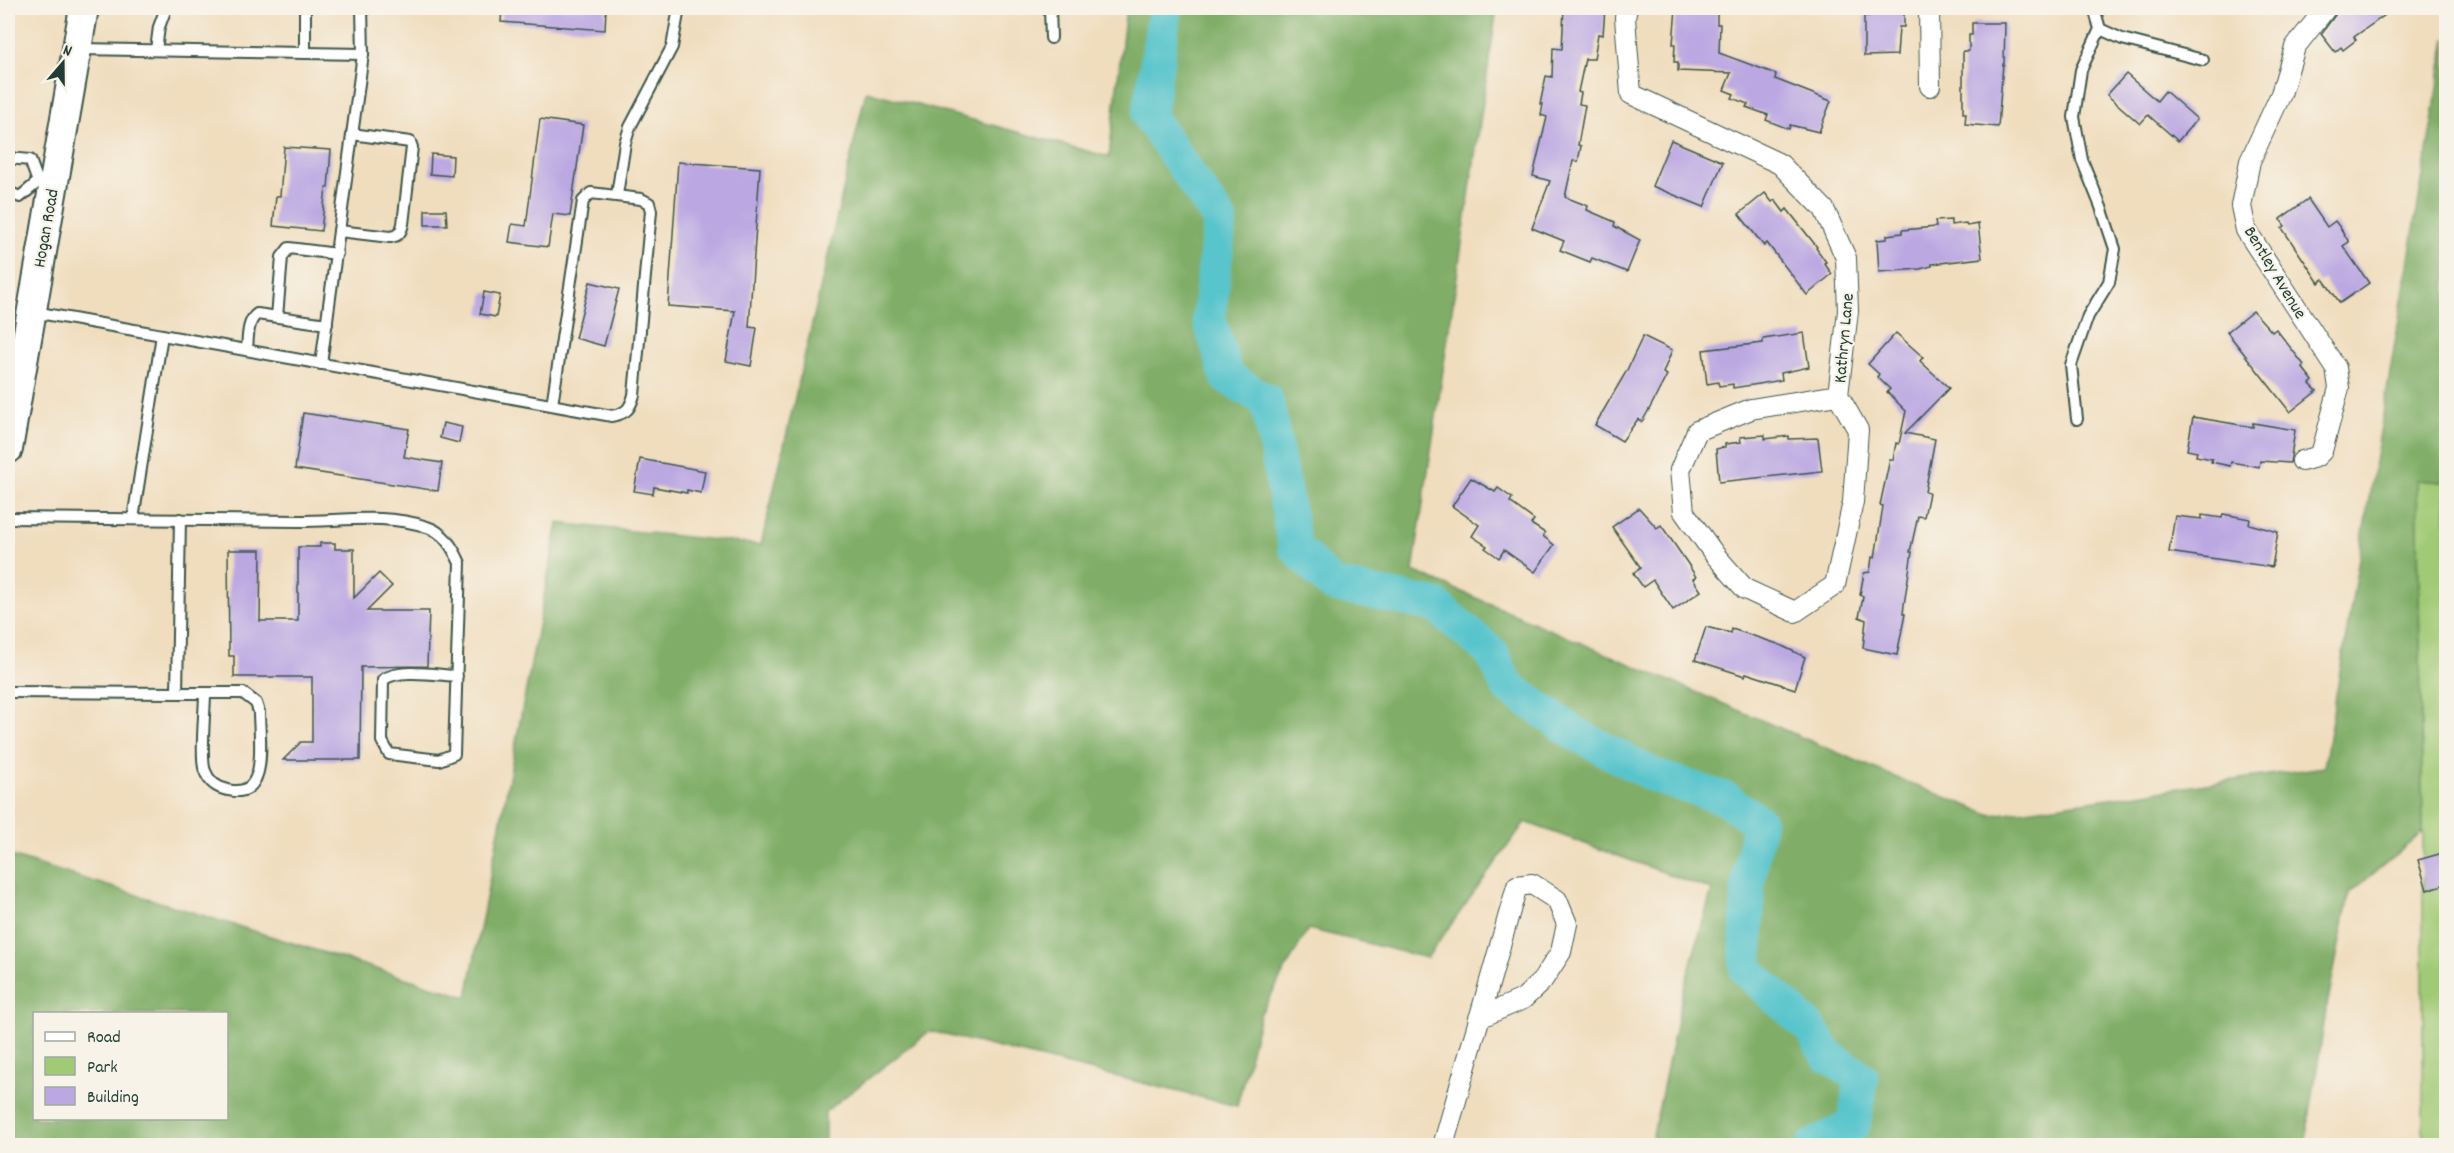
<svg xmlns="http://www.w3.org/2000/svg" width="2454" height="1153" viewBox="0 0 2454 1153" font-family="Dekko,sans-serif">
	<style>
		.green { fill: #a1ca76; stroke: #608455; stroke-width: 1.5 }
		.forest { fill: #80ae67; stroke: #50764e; stroke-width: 1.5; fill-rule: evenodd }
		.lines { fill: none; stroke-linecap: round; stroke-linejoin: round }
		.river { stroke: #58c5cc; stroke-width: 34 }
		.building { fill: #bba8e2 }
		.lane-casing { stroke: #3e5549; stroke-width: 14 }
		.street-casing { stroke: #3e5549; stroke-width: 22 }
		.secondary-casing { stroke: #3e5549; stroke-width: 32 }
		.lane { stroke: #fff; stroke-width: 10 }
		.street { stroke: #fff; stroke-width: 20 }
		.secondary { stroke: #fff; stroke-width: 28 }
		.labels { text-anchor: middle; stroke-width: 4.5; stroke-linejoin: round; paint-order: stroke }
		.street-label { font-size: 18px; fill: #1f3d34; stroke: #f7f3e8 }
	</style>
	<rect width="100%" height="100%" fill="#f7f3e8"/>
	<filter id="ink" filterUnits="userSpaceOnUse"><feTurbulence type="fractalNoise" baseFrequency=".0167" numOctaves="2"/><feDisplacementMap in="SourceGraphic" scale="12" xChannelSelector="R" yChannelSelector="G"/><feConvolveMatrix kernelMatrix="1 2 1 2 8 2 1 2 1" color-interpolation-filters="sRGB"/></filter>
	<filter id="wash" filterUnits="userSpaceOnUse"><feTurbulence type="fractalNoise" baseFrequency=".008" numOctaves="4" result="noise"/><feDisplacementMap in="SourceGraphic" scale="24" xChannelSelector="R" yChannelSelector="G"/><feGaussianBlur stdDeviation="1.35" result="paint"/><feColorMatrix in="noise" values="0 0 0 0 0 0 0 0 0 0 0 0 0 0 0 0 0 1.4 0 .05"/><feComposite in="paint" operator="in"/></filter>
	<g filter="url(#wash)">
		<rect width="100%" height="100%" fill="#f0ddbe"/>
		<polygon class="green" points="2417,480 2446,482 2446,1146 2423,1145 2423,832"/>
		<path class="forest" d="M1126 8H1497L1413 571 1911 784 1992 815 2324 767 2446 38V482L2417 480 2423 832 2349 894 2326 1011 2305 1145H1651L1683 991 1712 890 1525 822 1427 958 1308 929 1260 1015 1237 1106 930 1031 825 1112V1145H8V855L467 997 558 523 761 545 866 91 1109 157ZM34 1014H226V1118H34Z"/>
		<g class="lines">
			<polyline class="river" points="1165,8 1149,116 1220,220 1209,318 1227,377 1267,401 1295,547 1332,585 1435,605 1492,653 1507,686 1576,734 1655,776 1726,799 1759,822 1748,883 1746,970 1810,1028 1828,1056 1862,1078 1854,1124 1813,1146"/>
		</g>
		<g id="blocks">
			<g class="building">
				<polygon points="502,8 606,8 605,30 501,22"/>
				<polygon points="1564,8 1605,8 1603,35 1598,34 1594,59 1585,59 1578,92 1581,93 1579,104 1585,105 1578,145 1581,146 1578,162 1573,161 1565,197 1588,206 1587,210 1615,222 1614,226 1640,240 1627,272 1592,258 1590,262 1560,250 1564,241 1532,228 1550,181 1533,176 1547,117 1541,115 1543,104 1540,104 1546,76 1552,77 1553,48 1562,49"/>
				<polygon points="1676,8 1717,8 1717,24 1720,24 1719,53 1776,74 1775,79 1831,101 1819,132 1790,125 1789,129 1766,120 1768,115 1746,107 1748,104 1732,98 1734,94 1724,90 1731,73 1678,71 1678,62 1674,62 1675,44 1673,44"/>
				<polygon points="1869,8 1904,8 1904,27 1899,27 1897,55 1864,56 1864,16 1869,16"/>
				<polygon points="2338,8 2395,8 2354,37 2356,40 2343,50 2341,47 2335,52 2321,34 2335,15"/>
				<polygon points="1972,23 2005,23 2004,64 2003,64 1998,127 1965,124 1966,113 1963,113 1963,51 1969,51 1969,35 1972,35"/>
				<polygon points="2126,74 2157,101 2165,91 2197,119 2178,141 2148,115 2140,124 2107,95"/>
				<polygon points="540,119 583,125 570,216 553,214 548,247 509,242 512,224 526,226"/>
				<polygon points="1671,140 1723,162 1704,207 1652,186"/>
				<polygon points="284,147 331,150 328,188 326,188 321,231 273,226 276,196 280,196"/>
				<polygon points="431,154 453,156 452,176 430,174"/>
				<polygon points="678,162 760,168 749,327 757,328 751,366 726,361 735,311 668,306"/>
				<polygon points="1765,193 1772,202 1775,200 1784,212 1787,209 1817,247 1816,248 1826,262 1824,263 1832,274 1807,295 1767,243 1764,246 1739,214"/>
				<polygon points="2308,199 2327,227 2335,221 2341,229 2349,242 2343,246 2369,283 2340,303 2323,279 2319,283 2282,228 2285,226 2280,219"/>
				<polygon points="425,210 446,210 447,225 425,225"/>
				<polygon points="1951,220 1951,225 1966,223 1967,226 1978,224 1982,258 1932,264 1932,266 1920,269 1879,272 1877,240 1887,239 1887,235 1902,233 1902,230 1936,227 1935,221"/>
				<polygon points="590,282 619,289 604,346 575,338"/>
				<polygon points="484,292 500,295 496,317 480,314"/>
				<polygon points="2253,311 2272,332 2276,329 2304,365 2302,367 2313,381 2310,384 2317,391 2290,412 2227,332"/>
				<polygon points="1804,333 1809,367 1781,373 1782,380 1759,384 1733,388 1733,384 1719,386 1718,382 1707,384 1703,350 1763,343 1763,339"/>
				<polygon points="1896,333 1923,357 1920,361 1949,388 1905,433 1935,439 1925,492 1929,493 1924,517 1918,516 1910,552 1912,552 1904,605 1903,614 1905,614 1897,655 1863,648 1866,620 1859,617 1863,597 1860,595 1864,573 1870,572 1872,557 1875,558 1883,506 1880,505 1890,459 1893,460 1896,443 1899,444 1906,411 1887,392 1890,389 1877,377 1879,374 1868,364"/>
				<polygon points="1643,336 1672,350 1663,373 1667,375 1651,406 1642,422 1638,419 1622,441 1595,425 1626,372"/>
				<polygon points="303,413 409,429 404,457 442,463 438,491 295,469"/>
				<polygon points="2193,417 2253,427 2253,423 2295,430 2290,463 2260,461 2259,467 2231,462 2230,466 2211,462 2212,459 2196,456 2197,452 2187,450"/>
				<polygon points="443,423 462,427 459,443 440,438"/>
				<polygon points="1765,435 1765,439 1789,436 1789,439 1818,438 1822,471 1719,482 1716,449 1725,447 1725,444 1741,442 1740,437"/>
				<polygon points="640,459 705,471 701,493 687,490 687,493 654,487 653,494 634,491"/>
				<polygon points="1471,478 1495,492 1498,488 1512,498 1510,502 1534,520 1531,524 1545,533 1543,536 1554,545 1535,572 1504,550 1499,558 1485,548 1487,546 1472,536 1479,525 1452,506"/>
				<polygon points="1639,508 1657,528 1661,525 1677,548 1688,564 1696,577 1693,579 1701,591 1673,610 1653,580 1643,587 1633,573 1641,568 1612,527"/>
				<polygon points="2223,514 2250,519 2249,524 2278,532 2272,567 2169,552 2175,516 2202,519 2202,515 2222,518"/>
				<polygon points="320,543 335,543 335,549 354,549 354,598 379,573 392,586 367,611 429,611 427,666 361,667 360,760 283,760 301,742 312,742 312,677 234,677 234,656 229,656 228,550 261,550 260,621 298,621 298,547 320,547"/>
				<polygon points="1706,627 1731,633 1732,629 1778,644 1805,657 1795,689 1746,673 1745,676 1695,660"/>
				<polygon points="2446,852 2446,884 2427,890 2418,860"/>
			</g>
		</g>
	</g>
	<g filter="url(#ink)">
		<use href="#blocks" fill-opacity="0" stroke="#3e5549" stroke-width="1.5"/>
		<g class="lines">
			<g class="lane-casing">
				<g id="lane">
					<polyline points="305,8 305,53"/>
					<polyline points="1050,8 1051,38"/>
					<polyline points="2100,29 2122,39 2203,60"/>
					<polyline points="80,49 363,54"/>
					<polyline points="156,50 159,27 166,8"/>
					<polyline points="8,158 30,160 38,182"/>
					<polyline points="8,192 20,197 38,182 52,185"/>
					<polyline points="617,195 625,143 630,127 672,47 679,8"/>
					<path d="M339 231 390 237C399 236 401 232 403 224L412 147 410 142 352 134"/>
					<path d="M34 312 612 416C627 413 630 409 634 395L651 211 649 203 641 199 591 193 583 201 552 405"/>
					<polyline points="277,317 282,257 289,248 337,254"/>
					<path d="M247 350C248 339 247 321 257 314L327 324"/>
					<polyline points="321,364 363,54 362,8"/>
					<polyline points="2077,419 2071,365 2088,316 2109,282 2115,249 2101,207 2082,160 2074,117 2081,70 2100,29 2094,8"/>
					<path d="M8 518C105 519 203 520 300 521 341 521 388 513 427 527 444 532 453 548 460 563L454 754 439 760 389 754 382 741 383 680C398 668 437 675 457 676"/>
					<polyline points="133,519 162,335"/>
					<polyline points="8,692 177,693 180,519"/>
					<path d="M177 693H243L256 703 259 712C259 739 270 800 228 790 217 788 209 782 205 771 200 760 205 709 205 693"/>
				</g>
			</g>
			<g class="street-casing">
				<g id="street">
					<polyline points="1627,8 1625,18 1631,94 1780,164 1824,209 1846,258 1848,311 1838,395 1858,430 1853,502 1835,585 1795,612 1745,589 1715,555 1684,512 1680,470 1697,431 1751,409 1838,395"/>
					<polyline points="1929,8 1930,86"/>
					<polyline points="2302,461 2316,457 2322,451 2339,388 2336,368 2246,230 2241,206 2250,161 2281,94 2295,47 2326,8"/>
					<polyline points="1443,1146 1517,886 1532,884 1557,900 1567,924 1561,952 1542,981 1523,999 1479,1018"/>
				</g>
			</g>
			<g class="secondary-casing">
				<polyline id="secondary" points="8,449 84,8"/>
			</g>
			<use href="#lane" class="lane"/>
			<use href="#street" class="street"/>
			<use href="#secondary" class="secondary"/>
		</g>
	</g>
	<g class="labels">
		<g class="street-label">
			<text transform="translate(45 228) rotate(-80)" y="6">Hogan Road</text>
			<text transform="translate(2276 272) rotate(59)" y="6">Bentley Avenue</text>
			<text transform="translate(1843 338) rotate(-85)" y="6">Kathryn Lane</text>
		</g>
	</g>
	<rect width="2454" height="1153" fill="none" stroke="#f7f3e8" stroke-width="30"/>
	<rect x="33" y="1012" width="195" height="108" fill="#f7f3e8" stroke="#a1aaa0" stroke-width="1.5"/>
	<rect x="45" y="1032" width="30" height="9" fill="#ffffff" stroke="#a1aaa0" stroke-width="1.5"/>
	<text x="87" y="1042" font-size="18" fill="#1f3d34">Road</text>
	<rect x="45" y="1057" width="30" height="18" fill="#a1ca76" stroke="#a1aaa0" stroke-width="1.5"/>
	<text x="87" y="1072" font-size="18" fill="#1f3d34">Park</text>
	<rect x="45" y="1087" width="30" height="18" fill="#bba8e2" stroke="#a1aaa0" stroke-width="1.5"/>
	<text x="87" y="1102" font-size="18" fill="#1f3d34">Building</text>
	<g transform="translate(63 63) rotate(20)" stroke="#f7f3e8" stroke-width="4.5" paint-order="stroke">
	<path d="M0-4.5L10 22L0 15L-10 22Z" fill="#1f3d34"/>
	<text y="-9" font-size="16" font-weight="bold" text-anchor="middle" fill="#1f3d34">N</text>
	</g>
</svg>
